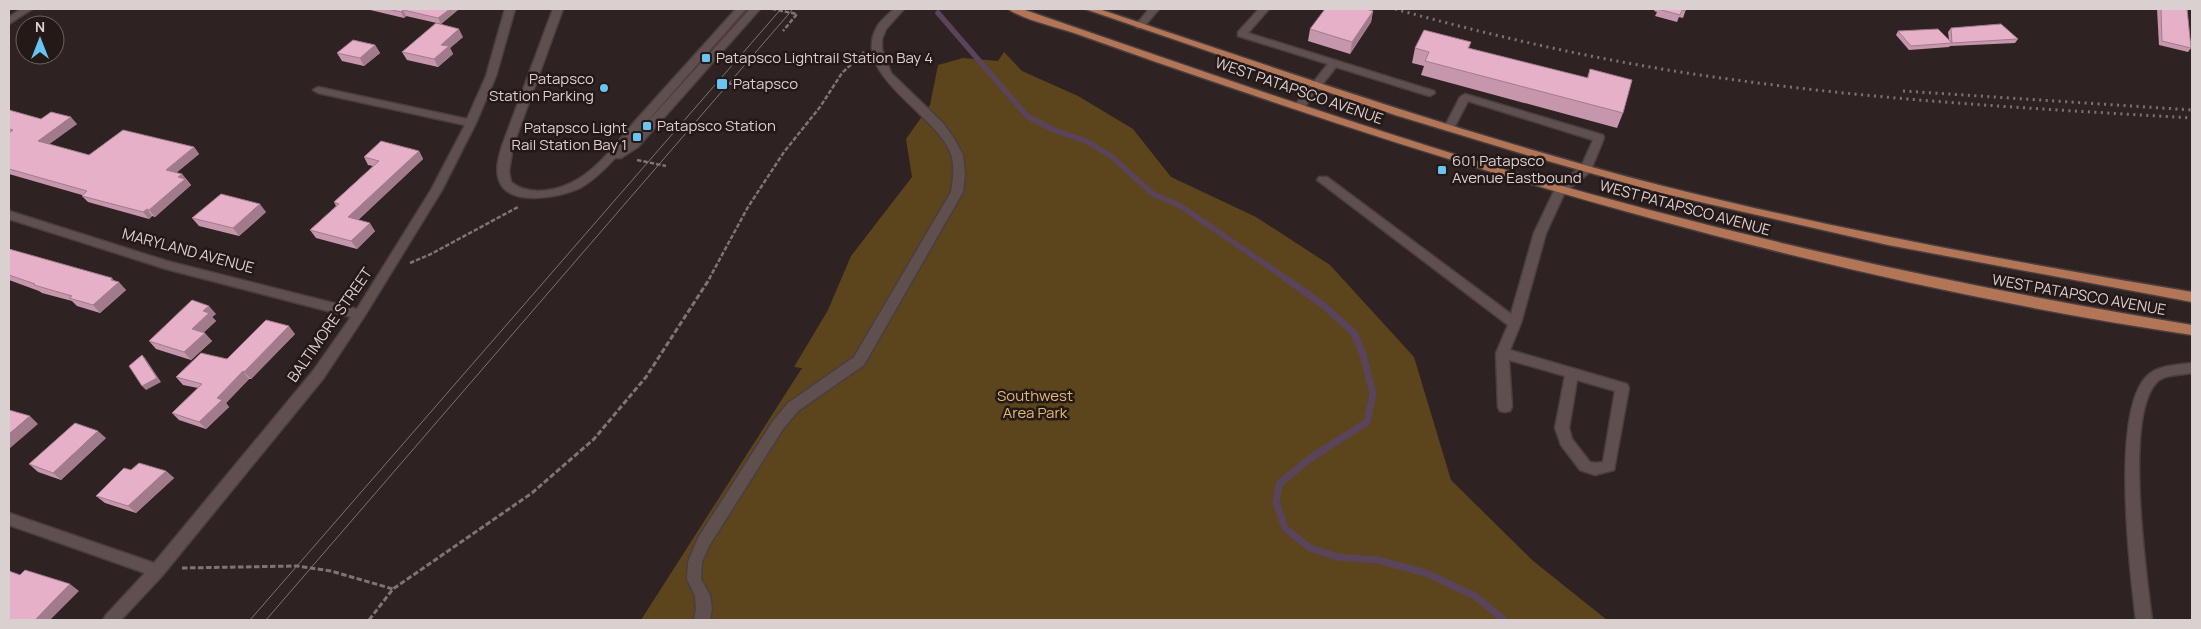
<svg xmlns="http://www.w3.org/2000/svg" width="2201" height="629" viewBox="0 0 2201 629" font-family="Manrope,sans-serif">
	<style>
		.green { fill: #5c451d }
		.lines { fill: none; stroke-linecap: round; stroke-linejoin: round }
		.stream-far1 { stroke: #5a445b; stroke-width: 5.5 }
		.stream { stroke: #5a445b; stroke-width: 7 }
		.minor-casing { stroke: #493e3e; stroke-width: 3 }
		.major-casing { stroke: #493e3e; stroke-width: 3 }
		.path-far1 { stroke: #7f7474; stroke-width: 2.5; stroke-dasharray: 4.5 2; stroke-linecap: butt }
		.path { stroke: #7f7474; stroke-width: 3; stroke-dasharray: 5.5 2.5; stroke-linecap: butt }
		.minor { fill: #5f504f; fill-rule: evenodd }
		.major { fill: #b27656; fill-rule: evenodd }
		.tram { stroke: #7e7373; stroke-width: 1 }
		.rail { stroke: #7e7373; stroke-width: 3; stroke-dasharray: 2 4.5; stroke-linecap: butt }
		.wall { fill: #c697ac }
		.shaded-wall { fill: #a17b8c }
		.building { fill: #e6b0c8; stroke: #a17b8c }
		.poi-dot { fill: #68c4f0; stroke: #251918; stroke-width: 2 }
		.labels { text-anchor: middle; stroke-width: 5; stroke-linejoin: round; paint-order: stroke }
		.poi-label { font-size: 15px; fill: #d9d0cf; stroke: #251918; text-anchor: start }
		.street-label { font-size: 15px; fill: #d9d0cf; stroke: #251918 }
		.park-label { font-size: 15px; fill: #e3ba74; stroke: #251918 }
	</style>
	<rect width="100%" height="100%" fill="#2f2222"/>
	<polygon class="green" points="1004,52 1022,71 1078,96 1133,129 1171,177 1256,217 1330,265 1414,357 1451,480 1532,560 1607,620 641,620 802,368 794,367 828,310 851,256 912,177 906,139 930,105 938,65 963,58 998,61"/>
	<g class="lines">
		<polyline class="stream-far1" points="938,13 1027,116 1052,129 1088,142 1111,156 1153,194 1179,205 1287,279"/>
		<polyline class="stream" points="1285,278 1323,305 1354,333 1363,354 1373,394 1367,422 1309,459 1279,484 1276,502 1285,528 1310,548 1338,557 1378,560 1426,573 1475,596 1504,620"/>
		<g class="minor-casing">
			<g id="minor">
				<polygon points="21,9 32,9 9,24 9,17"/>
				<polygon points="505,9 515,9 496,76 476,123 442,190 364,317 323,379 162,576 121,620 103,620 106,615 145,573 9,525 9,513 154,563 313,371 351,317 166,269 9,219 9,211 167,261 357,309 431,190 465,125 318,93 313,90 318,87 467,119 486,76"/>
				<path d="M553 9H563L513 146 509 171 511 182C531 198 561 190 580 178 602 164 619 140 636 120 669 83 703 46 736 9H746L629 142 630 141 750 9H760L638 147 621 158H615C604 170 594 180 580 188 561 197 508 208 499 180 495 169 499 157 502 146Z"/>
				<path d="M894 9H904L886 29 882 39V49L891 73 943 123 955 140 963 155 965 174 963 192 864 365 798 411 783 429 709 546 702 562 701 579 710 595 712 609 710 620H694L696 609 695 596 687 579 688 562 698 538 773 421 788 403 854 357 951 192C953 180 955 166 951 154 937 114 852 76 876 29 879 21 888 15 894 9Z"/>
				<polygon points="1149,9 1159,9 1143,28 1137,28 1135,26"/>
				<polygon points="1259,9 1269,9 1248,33 1434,91 1435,93 1430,96 1426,95 1336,67 1303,109 1295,109 1294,107 1295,105 1328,64 1238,36 1238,32"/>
				<path d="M1465 94 1603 135 1604 138 1590 172 1565 192 1546 233 1521 323 1510 350 1627 384 1629 388 1614 470 1595 475 1580 470 1561 445 1555 428 1565 376 1509 360 1512 407 1510 411 1505 412 1500 411 1498 407 1496 353 1508 325 1317 180 1319 177H1327L1511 314 1534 233 1556 187 1581 167 1593 140 1468 101 1453 130H1445L1444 128 1460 97ZM1577 380 1615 391 1603 462 1595 463 1590 462 1572 439 1569 428Z"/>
				<path d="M2192 363V373C2181 375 2164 374 2156 383 2124 419 2146 571 2152 620H2136C2130 571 2110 409 2148 375 2159 365 2179 365 2192 363Z"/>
			</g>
		</g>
		<g class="major-casing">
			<g id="major">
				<path d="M1008 9H1022C1179 63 1337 119 1496 167 1725 235 1957 286 2192 325V335C1866 286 1547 196 1235 89 1182 71 1130 53 1077 34 1057 27 1026 21 1008 9Z"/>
				<path d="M1085 9H1099C1285 71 1472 137 1663 186 1837 230 2014 262 2192 292V302L1888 245 1661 193 1520 153 1395 115Z"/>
			</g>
		</g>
		<g class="path-far1">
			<polyline points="772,9 797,14 783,31"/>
			<polyline points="715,81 732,84"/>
			<polyline points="637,160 666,166"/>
			<polyline points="410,263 431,254 518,207"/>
			<polyline points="709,279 748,207 784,152 820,107 842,73 864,52"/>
		</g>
		<g class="path">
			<polyline points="182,568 297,566 331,571 393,589"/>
			<polyline points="369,620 393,589 532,493 594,439 646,377 710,278"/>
		</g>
		<use href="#minor" class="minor"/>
		<use href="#major" class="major"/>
		<g class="tram">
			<polyline points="250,620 781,9"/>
			<polyline points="266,620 793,9"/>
		</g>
		<g class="rail">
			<path d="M1395 9C1507 40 1620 65 1736 80 1887 101 2040 109 2192 118"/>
			<polyline points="1903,91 2192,110"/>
		</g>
	</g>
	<g class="wall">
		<polygon points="366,9 459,9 441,24 406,16 404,18"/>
		<polygon points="1655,9 1686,9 1683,18 1679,17 1677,22 1655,16 1657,12 1654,11"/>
		<polygon points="2157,9 2187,9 2191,48 2188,52 2159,45"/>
		<polygon points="1373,11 1371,22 1350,54 1308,41 1310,29"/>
		<polygon points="1951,28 2018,39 2015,43 1950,46 1949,47 1909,50 1896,35 1898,31 1949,40 1948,32"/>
		<polygon points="463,37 450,48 453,54 438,67 407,60 402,52"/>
		<polygon points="1471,42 1469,48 1587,78 1590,69 1623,113 1617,128 1421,75 1424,66 1412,63 1415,48"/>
		<polygon points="375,45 380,53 364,66 342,61 337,53"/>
		<polygon points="9,110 41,119 77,124 49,144 89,155 194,147 199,154 176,173 182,174 191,185 155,217 152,216 149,219 88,202 82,196 82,195 9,174"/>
		<polygon points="419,151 423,159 358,220 375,231 357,249 316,238 310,230 336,206 334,202 373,166 368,165 364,157"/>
		<polygon points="266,212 239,236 199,226 192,218"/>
		<polygon points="9,249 115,281 126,290 100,313 77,306 72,301 42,293 39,291 9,280"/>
		<polygon points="216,314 212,317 216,321 203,333 212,341 191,360 156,349 149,341"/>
		<polygon points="295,334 251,379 249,379 226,403 229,407 206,429 179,420 172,413 198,388 183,385 176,377"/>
		<polygon points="106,438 61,480 38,472 29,464"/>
		<polygon points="131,470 166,471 174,478 136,513 105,503 96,496"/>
	</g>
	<g class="shaded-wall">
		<polygon points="450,9 459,9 441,24 438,18"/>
		<polygon points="403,10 406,16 404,18 401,12"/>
		<polygon points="1373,11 1371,22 1350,54 1352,42"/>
		<polygon points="459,29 463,37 450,48 453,54 438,67 434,59 441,45"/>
		<polygon points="375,45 380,53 364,66 360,58"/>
		<polygon points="71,117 77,124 44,148 38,141"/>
		<polygon points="194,147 199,154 171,177 166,170"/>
		<polygon points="419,151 423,159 353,225 348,217"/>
		<polygon points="182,174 191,185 155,217 149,210"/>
		<polygon points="260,204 266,212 239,236 233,228"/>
		<polygon points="147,209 152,216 149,219 143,212"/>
		<polygon points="370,223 375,231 357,249 351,241"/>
		<polygon points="112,278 117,284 119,282 126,290 100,313 93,305"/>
		<polygon points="209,306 216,314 212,317 216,321 199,337 192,329 203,311"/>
		<polygon points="289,326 295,334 251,379 244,372"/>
		<polygon points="205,333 212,341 191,360 184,352"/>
		<polygon points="142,355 145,358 161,382 146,390 142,386"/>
		<polygon points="243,371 249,379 226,403 229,407 206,429 199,422 217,398"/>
		<polygon points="30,416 38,424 9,449 9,434"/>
		<polygon points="98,431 106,438 61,480 53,473"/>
		<polygon points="166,471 174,478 136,513 128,506"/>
		<polygon points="70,584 79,591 50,620 35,620"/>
	</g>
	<g class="building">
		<polygon points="388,9 450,9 438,18 403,10 401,12"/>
		<polygon points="1325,9 1366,9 1373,11 1352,42 1310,29"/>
		<polygon points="1658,9 1686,9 1685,11 1682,10 1680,15"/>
		<polygon points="2161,9 2187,9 2191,48 2162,41"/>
		<polygon points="436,23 459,29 441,45 449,46 434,59 402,52"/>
		<polygon points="2001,24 2018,39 1952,43 1951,28"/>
		<polygon points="1938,29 1952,43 1911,46 1898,31"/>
		<polygon points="1424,30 1471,42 1468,48 1588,78 1590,69 1632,80 1623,113 1425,61 1429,52 1415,48"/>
		<polygon points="353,40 375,45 360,58 337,53"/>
		<polygon points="9,110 41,119 51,112 71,117 38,141 89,155 123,130 194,147 166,170 182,174 178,177 185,179 149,210 147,209 143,212 82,196 87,191 9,169 9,133 13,130 9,129"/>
		<polygon points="381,141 419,151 348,217 370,223 351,241 310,230 339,204 334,202 379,161 364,157"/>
		<polygon points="221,194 260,204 233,228 192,218"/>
		<polygon points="9,249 112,278 111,280 119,282 93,305 69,298 72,296 34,285 35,284 9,275"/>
		<polygon points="192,300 209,306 203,311 209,313 192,329 205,333 184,352 149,341"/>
		<polygon points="266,320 289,326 244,372 243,371 217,398 222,400 199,422 172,413 202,384 176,377 201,353 227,359"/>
		<polygon points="142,355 157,378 142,386 129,366"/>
		<polygon points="9,410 30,416 9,434"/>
		<polygon points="75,423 98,431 53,473 29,464"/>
		<polygon points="139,463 166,471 128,506 96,496 124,468 131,470"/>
		<polygon points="25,570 70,584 35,620 9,620 9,571 20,575"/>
	</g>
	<g class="poi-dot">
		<rect x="701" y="53" width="10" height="10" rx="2.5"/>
		<rect x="716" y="78" width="12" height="12" rx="2.5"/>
		<circle cx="604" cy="88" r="5"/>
		<rect x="642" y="121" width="10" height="10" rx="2.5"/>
		<rect x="632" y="132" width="10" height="10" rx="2.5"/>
		<rect x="1437" y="165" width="10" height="10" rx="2.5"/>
	</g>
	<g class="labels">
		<g class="poi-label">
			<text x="716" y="63">Patapsco Lightrail Station Bay 4</text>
			<text x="594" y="84" text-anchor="end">Patapsco<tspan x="594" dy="17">Station Parking</tspan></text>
			<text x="733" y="89">Patapsco</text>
			<text x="657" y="131">Patapsco Station</text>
			<text x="627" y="133" text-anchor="end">Patapsco Light<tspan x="627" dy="17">Rail Station Bay 1</tspan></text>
			<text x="1452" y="166">601 Patapsco<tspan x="1452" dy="17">Avenue Eastbound</tspan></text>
		</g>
		<g class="street-label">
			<text transform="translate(1299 91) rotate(19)" y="5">WEST PATAPSCO AVENUE</text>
			<text transform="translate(1685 208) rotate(15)" y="5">WEST PATAPSCO AVENUE</text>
			<text transform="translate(188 251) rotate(15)" y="5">MARYLAND AVENUE</text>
			<text transform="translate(2079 295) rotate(10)" y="5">WEST PATAPSCO AVENUE</text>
			<text transform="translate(330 325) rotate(-55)" y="5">BALTIMORE STREET</text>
		</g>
		<g class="park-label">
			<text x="1035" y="401">Southwest<tspan x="1035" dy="17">Area Park</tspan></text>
		</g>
	</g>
	<rect width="2201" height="629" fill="none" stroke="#d9d0cf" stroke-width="20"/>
	<g transform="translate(40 40)"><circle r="24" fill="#251918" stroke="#6d6261"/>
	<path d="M0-4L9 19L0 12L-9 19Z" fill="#68c4f0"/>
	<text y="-8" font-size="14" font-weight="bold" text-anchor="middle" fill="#d9d0cf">N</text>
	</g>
</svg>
